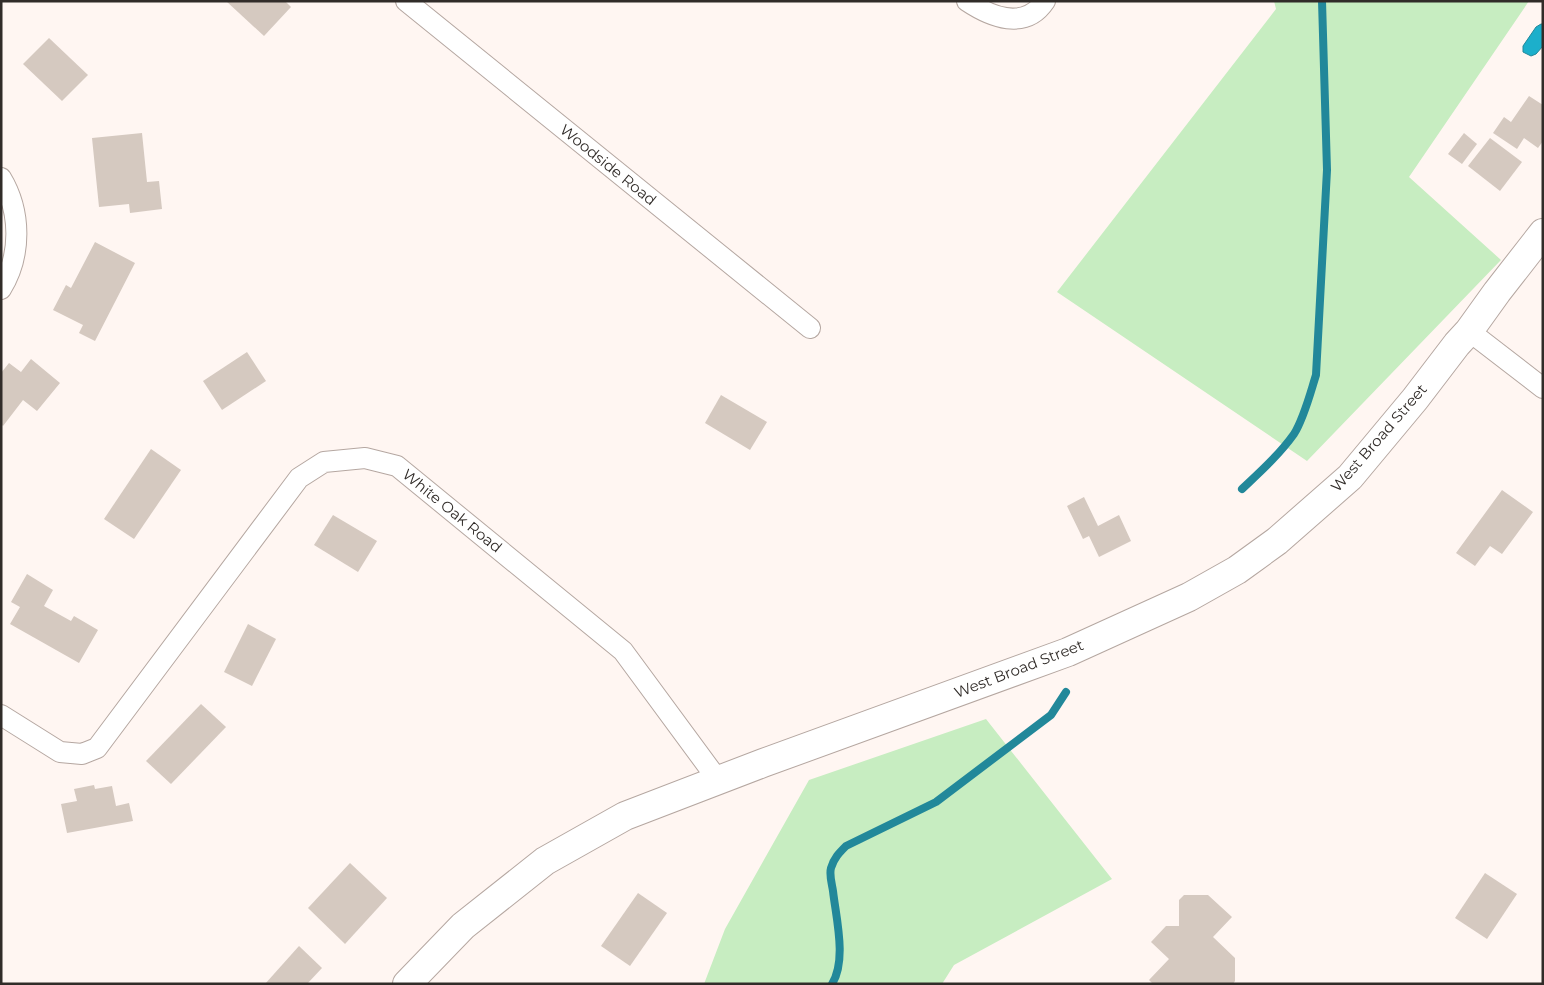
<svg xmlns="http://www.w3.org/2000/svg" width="1544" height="985" viewBox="0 0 1544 985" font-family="Montserrat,sans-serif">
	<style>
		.green { fill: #c7edc1 }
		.water { fill: #1cafcb; stroke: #22889a }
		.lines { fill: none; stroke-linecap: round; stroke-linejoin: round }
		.stream { stroke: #22889a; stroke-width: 8 }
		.building { fill: #d5c9c0 }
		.street-casing { stroke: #b5a7a1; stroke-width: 22 }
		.secondary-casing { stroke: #b5a7a1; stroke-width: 30 }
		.street { stroke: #fff; stroke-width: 20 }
		.secondary { stroke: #fff; stroke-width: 28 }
		.labels { text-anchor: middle; stroke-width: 4; stroke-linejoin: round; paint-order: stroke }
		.street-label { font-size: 15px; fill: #312c29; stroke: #fff }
	</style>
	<rect width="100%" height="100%" fill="#fff6f2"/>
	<g class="green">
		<polygon points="1274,1 1529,1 1409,177 1501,260 1307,461 1057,292 1276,9"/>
		<polygon points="986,719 1112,879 954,965 942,984 704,984 725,929 809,780"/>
	</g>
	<polygon class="water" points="1541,24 1543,24 1543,46 1536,54 1531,56 1523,52 1523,46 1536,27"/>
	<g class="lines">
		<g class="stream">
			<path d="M1242 489C1260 472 1279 455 1294 434 1304 418 1310 394 1316 375L1327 170 1322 1"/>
			<path d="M832 984C847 960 836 918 833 891 832 884 829 875 831 868 834 858 839 853 846 846L936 802 1051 715 1066 692"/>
		</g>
	</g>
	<g class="building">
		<polygon points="226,1 285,1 291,7 264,36"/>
		<polygon points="49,38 88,75 62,101 23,64"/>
		<polygon points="1529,96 1543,105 1543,141 1538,148 1524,138 1517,149 1493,133 1504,117 1511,122"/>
		<polygon points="142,133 147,182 159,181 162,209 130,213 129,204 99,207 92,138"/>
		<polygon points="1464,133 1477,144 1462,164 1448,154"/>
		<polygon points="1490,138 1522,162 1500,191 1468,166"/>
		<polygon points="95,242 135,263 95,341 79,333 83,325 53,310 66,285 71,288"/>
		<polygon points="247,352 266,381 222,410 203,381"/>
		<polygon points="31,359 60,383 37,411 23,400 3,426 1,424 1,373 9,363 21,372"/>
		<polygon points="721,395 767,422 750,450 705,423"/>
		<polygon points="151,449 181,470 134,539 104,519"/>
		<polygon points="1502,490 1533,512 1502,554 1490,546 1475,566 1456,553"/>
		<polygon points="1084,497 1098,526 1119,515 1131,541 1099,557 1089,536 1083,539 1067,506"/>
		<polygon points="333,515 377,541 358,572 314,545"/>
		<polygon points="27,574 53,590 44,606 71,621 74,616 98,630 79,663 10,624 20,607 11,602"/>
		<polygon points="248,624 276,639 252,686 224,672"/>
		<polygon points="201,704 226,727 171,784 146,761"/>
		<polygon points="94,785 95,789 112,786 116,806 129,803 133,821 67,833 61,804 77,801 74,789"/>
		<polygon points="350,863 387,898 345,944 308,908"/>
		<polygon points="1485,873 1517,894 1487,939 1455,918"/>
		<polygon points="638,893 667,913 630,966 601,946"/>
		<polygon points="1184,895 1208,895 1232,917 1213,937 1235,958 1235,981 1233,984 1153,984 1149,980 1169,959 1151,942 1166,926 1179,926 1179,900"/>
		<polygon points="299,946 322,968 307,984 265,984"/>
	</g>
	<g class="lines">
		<g class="street-casing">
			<g id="street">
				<polyline points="406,1 810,328"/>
				<path d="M967 1C991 17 1025 31 1045 1"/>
				<path d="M1 178C21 211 22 255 1 289"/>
				<polyline points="1469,331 1543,388"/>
				<polyline points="1,715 60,752 82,754 97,748 299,478 324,462 365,458 397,466 623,651 718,780"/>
			</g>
		</g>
		<g class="secondary-casing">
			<polyline id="secondary" points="407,984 463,926 545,861 625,816 763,763 1068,652 1189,597 1237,570 1277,541 1350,477 1415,399 1457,344 1469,331 1497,292 1543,233"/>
		</g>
		<use href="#street" class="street"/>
		<use href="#secondary" class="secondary"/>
	</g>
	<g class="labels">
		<g class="street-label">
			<text transform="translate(608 165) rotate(39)" y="5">Woodside Road</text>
			<text transform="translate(1379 438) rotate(-49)" y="5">West Broad Street</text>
			<text transform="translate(452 511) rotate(39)" y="5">White Oak Road</text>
			<text transform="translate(1019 669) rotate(-21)" y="5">West Broad Street</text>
		</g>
	</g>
	<rect width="1544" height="985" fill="none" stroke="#312c29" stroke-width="5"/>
</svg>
